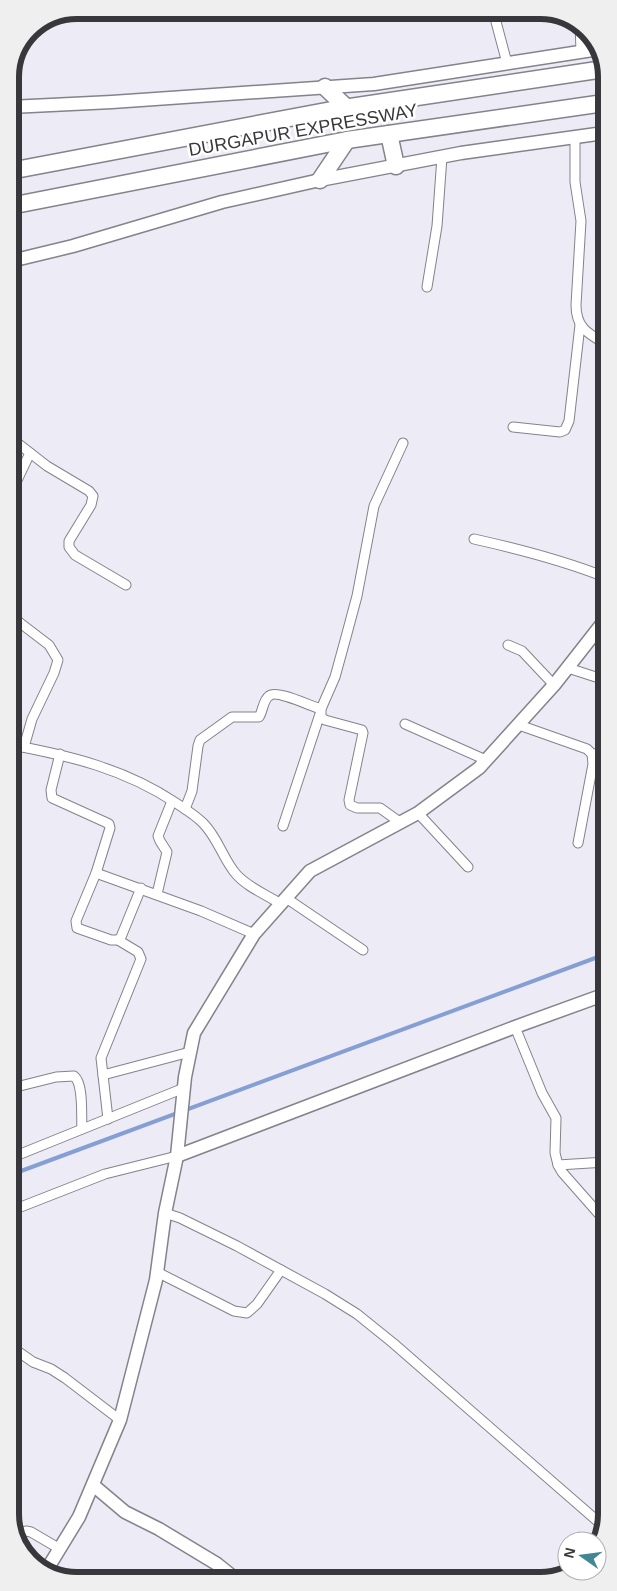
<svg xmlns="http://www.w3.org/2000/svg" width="617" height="1591" viewBox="0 0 617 1591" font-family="Arial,sans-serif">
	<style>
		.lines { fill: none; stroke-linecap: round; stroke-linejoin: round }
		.stream { stroke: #859fd5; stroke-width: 4 }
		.street-casing { stroke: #84828b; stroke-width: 11 }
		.secondary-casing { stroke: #84828b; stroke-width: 15 }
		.highway-casing { stroke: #84828b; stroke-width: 19 }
		.street { stroke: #fff; stroke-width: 9 }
		.secondary { stroke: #fff; stroke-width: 12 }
		.highway { stroke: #fff; stroke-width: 16 }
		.labels { text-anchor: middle; stroke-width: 5; stroke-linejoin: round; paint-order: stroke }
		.street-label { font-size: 18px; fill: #38373b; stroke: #fff }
		.rim { fill: none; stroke: #38373b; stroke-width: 6 }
	</style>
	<rect width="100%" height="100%" fill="#edebf5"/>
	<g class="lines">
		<polyline class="stream" points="13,1174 606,954"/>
		<g class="street-casing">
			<g id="street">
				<polyline points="495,10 495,18 507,63"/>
				<polyline points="580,23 581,51"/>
				<path d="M575 137V182L581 221 576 305C576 327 587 333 604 343"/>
				<polyline points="427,287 437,226 442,157"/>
				<polyline points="513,427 560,432 565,430 569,421 580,325"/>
				<polyline points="11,438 47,466 89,491 93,496 91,505 69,541 69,547 75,555 126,585"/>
				<polyline points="11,493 30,453"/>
				<path d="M474 539C519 549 562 560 605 577"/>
				<polyline points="11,616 49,645 58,660 54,673 32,719 24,747"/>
				<polyline points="11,632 19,622"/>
				<polyline points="508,645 522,651 554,685"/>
				<polyline points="568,668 605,680"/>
				<polyline points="405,724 486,760"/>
				<polyline points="519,725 587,749 592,754 593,764 578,843"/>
				<path d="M12 745C71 756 125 769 176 803 185 809 195 815 203 823 218 838 223 859 236 874 247 887 267 895 281 904"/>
				<polyline points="60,754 51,790 52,798 105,822 109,824 110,828 96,873 76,921 77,928 111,940 118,940 121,937 141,888"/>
				<polyline points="592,754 605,754"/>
				<path d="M185 809 192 791 198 746 200 740 232 717H259C263 711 263 700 269 696 276 689 310 706 321 709"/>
				<polyline points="418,813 468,867"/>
				<polyline points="401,823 380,808 357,808 350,805 349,800 363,733 362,730 325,720 321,717 321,709 335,677 346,637 357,596 374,506 403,443"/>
				<polyline points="283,826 320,714"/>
				<polyline points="96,873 201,911 254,934"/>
				<polyline points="157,894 167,852 160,841 158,836 172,801"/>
				<polyline points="286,898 363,950"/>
				<polyline points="515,1027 542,1093 556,1118 555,1153 558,1165 562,1172 606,1222"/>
				<polyline points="103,1075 190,1052"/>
				<path d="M12 1088 56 1077 74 1076C84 1084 81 1116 82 1129"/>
				<polyline points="108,1119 101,1058 141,959 138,952 118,940"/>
				<polyline points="13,1157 184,1088"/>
				<polyline points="558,1165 606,1162"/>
				<polyline points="13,1210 105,1174 177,1156"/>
				<polyline points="165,1213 180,1218 237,1246 325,1294 357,1314 393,1343 603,1526"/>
				<polyline points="157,1272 234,1311 247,1313 257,1304 281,1270"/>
				<polyline points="13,1348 33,1362 51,1369 65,1378 120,1420"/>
				<polyline points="13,1535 26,1531 31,1532 60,1549"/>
			</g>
		</g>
		<g class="secondary-casing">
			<g id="secondary">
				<polyline points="10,107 112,102 374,84 599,49"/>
				<polyline points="11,261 73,246 222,202 320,180 461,153 604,133"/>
				<polyline points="177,1156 515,1027 606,994"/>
				<polyline points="93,1485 125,1512 159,1529 217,1564 237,1580"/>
				<polyline points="46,1571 79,1517 120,1420 156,1280 165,1213 177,1156 185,1077 194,1033 254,934 310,871 418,813 479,768 554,685 605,620"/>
			</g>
		</g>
		<g class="highway-casing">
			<g id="highway">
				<polyline points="325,87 347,108"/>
				<polyline points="389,134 396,166"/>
				<polyline points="10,171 337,109 604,69"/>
				<polyline points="320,180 347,140"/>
				<polyline points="10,206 347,140 604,103"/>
			</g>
		</g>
		<use href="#street" class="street"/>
		<use href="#secondary" class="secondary"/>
		<use href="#highway" class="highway"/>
	</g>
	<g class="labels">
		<g class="street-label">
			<text transform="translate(303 130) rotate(-10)" y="6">DURGAPUR EXPRESSWAY</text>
		</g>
	</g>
	<path d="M0 0H617V1591H0ZM77 19H540A58 58 0 0 1 598 77V1514A58 58 0 0 1 540 1572H77A58 58 0 0 1 19 1514V77A58 58 0 0 1 77 19Z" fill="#efefef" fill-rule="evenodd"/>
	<path class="rim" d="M77 19H540A58 58 0 0 1 598 77V1514A58 58 0 0 1 540 1572H77A58 58 0 0 1 19 1514V77A58 58 0 0 1 77 19Z"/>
	<g transform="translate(582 1556) rotate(284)"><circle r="24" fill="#ffffff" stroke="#afafb1"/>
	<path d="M0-4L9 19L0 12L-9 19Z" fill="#428894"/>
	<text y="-8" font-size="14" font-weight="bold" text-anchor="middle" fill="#38373b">N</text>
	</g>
</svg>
